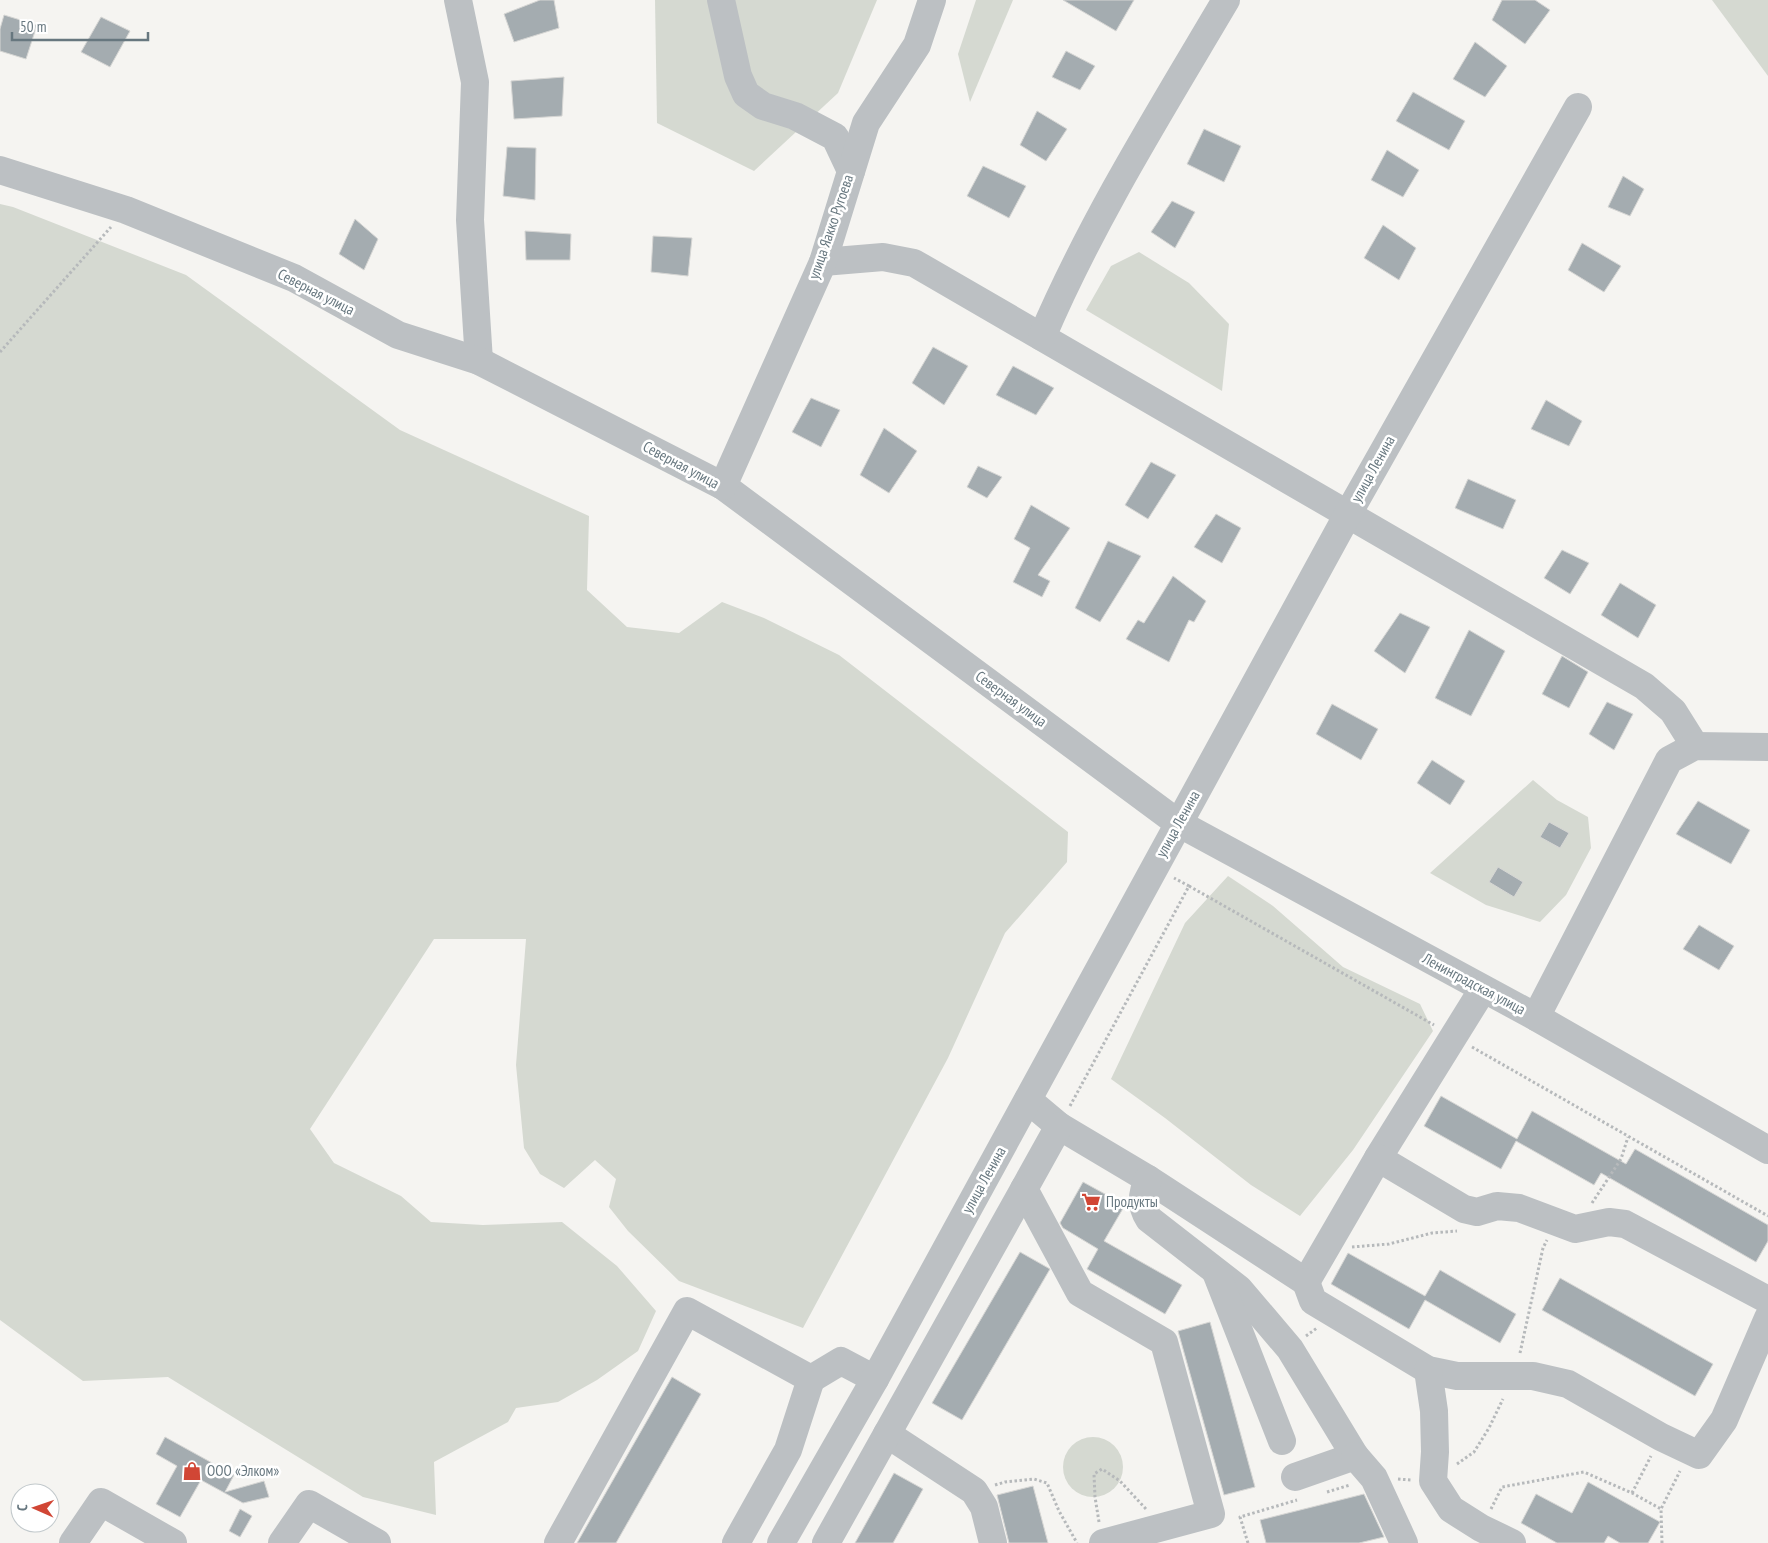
<svg xmlns="http://www.w3.org/2000/svg" width="1768" height="1543" viewBox="0 0 1768 1543" font-family="'PT Sans Narrow',sans-serif">
	<style>
		.green { fill: #d5d9d1 }
		.building { fill: #a4acb0; stroke: #d6d6d4 }
		.lines { fill: none; stroke-linecap: round; stroke-linejoin: round }
		.path { stroke: #b6b9bb; stroke-width: 3; stroke-dasharray: 2.5 2.5; stroke-linecap: butt }
		.minor { stroke: #bcc0c3; stroke-width: 28 }
		.labels { text-anchor: middle; stroke-width: 5; stroke-linejoin: round; paint-order: stroke }
		.street-label { font-size: 15px; fill: #67777f; stroke: #fff }
		.poi-label { font-size: 15px; fill: #67777f; stroke: #fff; text-anchor: start }
	</style>
	<rect width="100%" height="100%" fill="#f5f4f1"/>
	<g class="green">
		<polygon points="655,0 877,0 838,93 754,171 657,123"/>
		<polygon points="976,0 1013,0 970,102 958,54"/>
		<polygon points="1712,0 1768,0 1768,76"/>
		<polygon points="0,204 13,207 186,275 400,430 589,516 587,590 627,627 679,633 722,602 764,618 839,655 1068,832 1067,862 1005,933 948,1058 803,1328 679,1281 628,1231 609,1207 616,1179 595,1160 564,1188 540,1174 524,1148 516,1065 526,939 434,939 310,1129 334,1163 401,1196 431,1222 483,1225 562,1222 617,1266 656,1311 638,1351 597,1380 558,1402 516,1408 508,1422 434,1462 436,1515 363,1497 168,1377 83,1381 0,1320"/>
		<polygon points="1139,252 1189,283 1229,324 1222,391 1086,310 1111,266"/>
		<polygon points="1533,780 1557,800 1588,817 1591,848 1566,895 1540,922 1486,905 1430,873"/>
		<polygon points="1228,876 1273,906 1343,967 1420,1004 1433,1031 1353,1150 1300,1216 1251,1185 1165,1118 1111,1079 1185,923"/>
		<circle cx="1093" cy="1467" r="30"/>
	</g>
	<g class="building">
		<polygon points="540,0 554,0 559,28 514,42 504,14"/>
		<polygon points="1063,0 1134,0 1116,31"/>
		<polygon points="1502,0 1535,0 1550,10 1525,44 1492,20"/>
		<polygon points="4,15 37,25 26,59 0,51 0,29"/>
		<polygon points="101,17 130,31 110,67 81,52"/>
		<polygon points="1475,42 1507,66 1485,97 1453,79"/>
		<polygon points="1066,51 1095,66 1080,90 1052,77"/>
		<polygon points="564,77 562,116 514,119 511,81"/>
		<polygon points="1413,92 1465,121 1449,150 1396,121"/>
		<polygon points="1037,111 1067,129 1046,161 1020,145"/>
		<polygon points="1204,129 1241,146 1224,182 1187,164"/>
		<polygon points="507,147 536,148 535,200 503,196"/>
		<polygon points="1387,150 1419,170 1403,197 1371,180"/>
		<polygon points="983,166 1026,186 1009,218 967,196"/>
		<polygon points="1623,176 1644,189 1630,216 1608,207"/>
		<polygon points="1172,201 1195,212 1175,248 1151,232"/>
		<polygon points="355,219 378,239 364,270 339,254"/>
		<polygon points="1383,225 1416,248 1399,280 1364,258"/>
		<polygon points="525,231 571,234 570,260 526,260"/>
		<polygon points="653,236 692,238 688,276 651,272"/>
		<polygon points="1582,243 1621,266 1604,292 1568,270"/>
		<polygon points="933,347 968,366 944,405 912,383"/>
		<polygon points="1013,366 1054,388 1036,415 996,395"/>
		<polygon points="811,398 840,410 821,447 792,432"/>
		<polygon points="1546,400 1582,421 1569,446 1531,429"/>
		<polygon points="884,428 917,451 889,493 860,475"/>
		<polygon points="1151,462 1176,475 1148,519 1125,505"/>
		<polygon points="978,466 1002,477 987,498 967,487"/>
		<polygon points="1468,479 1516,500 1503,529 1455,508"/>
		<polygon points="1031,505 1070,528 1038,575 1050,581 1042,597 1013,582 1030,548 1014,539"/>
		<polygon points="1216,514 1241,528 1222,563 1194,547"/>
		<polygon points="1108,541 1141,556 1100,622 1075,608"/>
		<polygon points="1562,550 1589,563 1570,594 1544,578"/>
		<polygon points="1173,576 1206,601 1194,622 1189,620 1169,662 1126,639 1138,620 1144,623"/>
		<polygon points="1620,583 1656,605 1638,638 1601,615"/>
		<polygon points="1400,613 1430,627 1405,673 1374,651"/>
		<polygon points="1469,630 1505,651 1471,716 1435,698"/>
		<polygon points="1562,656 1588,672 1569,708 1542,694"/>
		<polygon points="1607,702 1633,714 1614,750 1589,734"/>
		<polygon points="1332,704 1378,729 1361,760 1316,734"/>
		<polygon points="1432,760 1465,781 1450,805 1417,783"/>
		<polygon points="1698,801 1750,830 1731,864 1676,834"/>
		<polygon points="1549,822 1569,833 1560,848 1540,837"/>
		<polygon points="1498,867 1523,882 1514,897 1489,882"/>
		<polygon points="1699,925 1734,946 1719,970 1683,949"/>
		<polygon points="1441,1096 1517,1139 1532,1111 1626,1164 1635,1149 1768,1225 1768,1241 1756,1262 1601,1173 1594,1185 1516,1141 1501,1169 1424,1126"/>
		<polygon points="1083,1182 1125,1205 1104,1241 1182,1285 1165,1314 1087,1269 1098,1249 1063,1228 1060,1223"/>
		<polygon points="1020,1252 1050,1269 962,1420 932,1403"/>
		<polygon points="1348,1253 1425,1296 1440,1270 1516,1314 1500,1343 1425,1300 1409,1329 1331,1284"/>
		<polygon points="1560,1278 1713,1364 1695,1396 1542,1310"/>
		<polygon points="1210,1322 1255,1487 1224,1495 1178,1331"/>
		<polygon points="672,1377 701,1394 616,1543 577,1543"/>
		<polygon points="165,1437 234,1475 225,1492 264,1481 269,1497 243,1503 201,1480 180,1517 156,1504 177,1466 156,1454"/>
		<polygon points="894,1473 923,1489 893,1543 855,1543"/>
		<polygon points="1588,1482 1660,1522 1648,1543 1620,1543 1608,1536 1604,1543 1557,1543 1521,1523 1536,1494 1572,1513"/>
		<polygon points="1033,1486 1048,1543 1009,1543 997,1495"/>
		<polygon points="1364,1494 1384,1537 1359,1543 1266,1543 1260,1520"/>
		<polygon points="240,1509 252,1516 240,1537 229,1531"/>
	</g>
	<g class="lines">
		<g class="path">
			<polyline points="0,352 111,227"/>
			<polyline points="1189,886 1434,1025"/>
			<polyline points="1472,1047 1768,1216"/>
			<polyline points="1070,1106 1189,886 1174,878"/>
			<polyline points="1592,1203 1621,1159 1628,1137"/>
			<polyline points="1352,1247 1389,1244 1432,1233 1457,1231"/>
			<polyline points="1306,1336 1317,1328"/>
			<polyline points="1520,1353 1543,1248 1547,1240"/>
			<polyline points="1457,1464 1474,1452 1489,1428 1503,1399"/>
			<polyline points="1398,1479 1411,1480"/>
			<polyline points="995,1485 1005,1482 1034,1479 1047,1483 1059,1511 1077,1543"/>
			<polyline points="1327,1492 1350,1485"/>
			<polyline points="1632,1493 1651,1456"/>
			<polyline points="1491,1509 1502,1487 1584,1472 1632,1493 1661,1509"/>
			<polyline points="1099,1522 1095,1497 1094,1474 1102,1469 1120,1481 1146,1509"/>
			<polyline points="1248,1543 1240,1517 1297,1500"/>
			<polyline points="1662,1543 1661,1509 1680,1471"/>
		</g>
		<g class="minor">
			<polyline points="458,0 475,82 470,220 479,361"/>
			<polyline points="721,0 738,76 746,94 763,106 795,116 835,137 851,171"/>
			<polyline points="0,170 126,210 294,278 398,335 479,361 723,486 1178,823 1536,1017 1768,1150"/>
			<polyline points="823,262 883,257 914,263 1644,686 1673,711 1695,746"/>
			<path d="M1042 337C1092 220 1161 110 1226 0"/>
			<polyline points="723,486 823,262 866,123 917,45 932,0"/>
			<polyline points="1536,1017 1669,760 1695,746 1768,747"/>
			<polyline points="1028,1100 1059,1126 1148,1179 1306,1282 1378,1158 1483,989"/>
			<polyline points="1059,1126 1024,1189 1080,1293 1164,1342 1211,1514 1103,1543"/>
			<polyline points="1378,1158 1464,1209 1477,1212 1497,1206 1519,1208 1575,1229 1609,1222 1625,1224 1768,1300"/>
			<path d="M1148 1179C1142 1194 1140 1205 1149 1219L1239 1289 1290 1349 1355 1456 1295 1477"/>
			<polyline points="1217,1275 1282,1441"/>
			<polyline points="1306,1282 1313,1301 1428,1370 1457,1376 1533,1376 1568,1384 1661,1437 1699,1455 1724,1420 1768,1318"/>
			<polyline points="1428,1370 1434,1411 1435,1452 1433,1481 1451,1509 1481,1528 1512,1543"/>
			<polyline points="811,1379 841,1361 875,1379"/>
			<polyline points="887,1434 974,1491 984,1507 993,1543"/>
			<polyline points="1355,1456 1374,1478 1404,1543"/>
			<polyline points="73,1543 101,1502 173,1543"/>
			<polyline points="282,1543 309,1504 377,1543"/>
			<polyline points="558,1543 687,1311 811,1379 788,1450 736,1543"/>
			<polyline points="781,1543 875,1379 1348,514 1578,107"/>
			<polyline points="826,1543 1024,1189"/>
		</g>
	</g>
	<defs>
		<g id="supermarket-bare" transform="scale(1.5)"><path d="M-6-5.5h2.5l.6 2H6L4.5 2H-2.5L-4.4-4H-6ZM-1.5 3.2a1.3 1.3 0 1 0 .1 0ZM3 3.2a1.3 1.3 0 1 0 .1 0Z" fill="#d14635" stroke="#fff" stroke-width="2.5" paint-order="stroke"/></g>
		<g id="shop-bare" transform="scale(1.5)"><path d="M-5-2.5h2.3a2.7 3.5 0 0 1 5.4 0H5L5.5 6h-11ZM-1.5-2.5h3a1.5 2.3 0 0 0-3 0Z" fill="#d14635" stroke="#fff" stroke-width="2.5" paint-order="stroke"/></g>
	</defs>
	<g fill-rule="evenodd">
		<use href="#supermarket-bare" x="1091" y="1202"/>
		<use href="#shop-bare" x="192" y="1471"/>
	</g>
	<g class="labels">
		<g class="street-label">
			<text transform="translate(831 227) rotate(-71)" y="5">улица Яакко Ругоева</text>
			<text transform="translate(316 292) rotate(27)" y="5">Северная улица</text>
			<text transform="translate(681 465) rotate(28)" y="5">Северная улица</text>
			<text transform="translate(1373 469) rotate(-61)" y="5">улица Ленина</text>
			<text transform="translate(1011 699) rotate(36)" y="5">Северная улица</text>
			<text transform="translate(1178 824) rotate(-61)" y="5">улица Ленина</text>
			<text transform="translate(1474 984) rotate(28)" y="5">Ленинградская улица</text>
			<text transform="translate(984 1180) rotate(-61)" y="5">улица Ленина</text>
		</g>
		<g class="poi-label">
			<text x="1106" y="1207">Продукты</text>
			<text x="207" y="1476">ООО «Элком»</text>
		</g>
	</g>
	<g transform="translate(35 1508) rotate(272)"><circle r="24" fill="#ffffff" stroke="#c2c9cc"/>
	<path d="M0-4L9 19L0 12L-9 19Z" fill="#d14635"/>
	<text y="-8" font-size="14" font-weight="bold" text-anchor="middle" fill="#67777f">С</text>
	</g>
	<path d="M12 32v8h136v-8" fill="none" stroke="#67777f" stroke-width="2.5"/>
	<text x="20" y="32" font-size="15" fill="#67777f" stroke="#ffffff" stroke-width="4" paint-order="stroke">50 m</text>
</svg>
